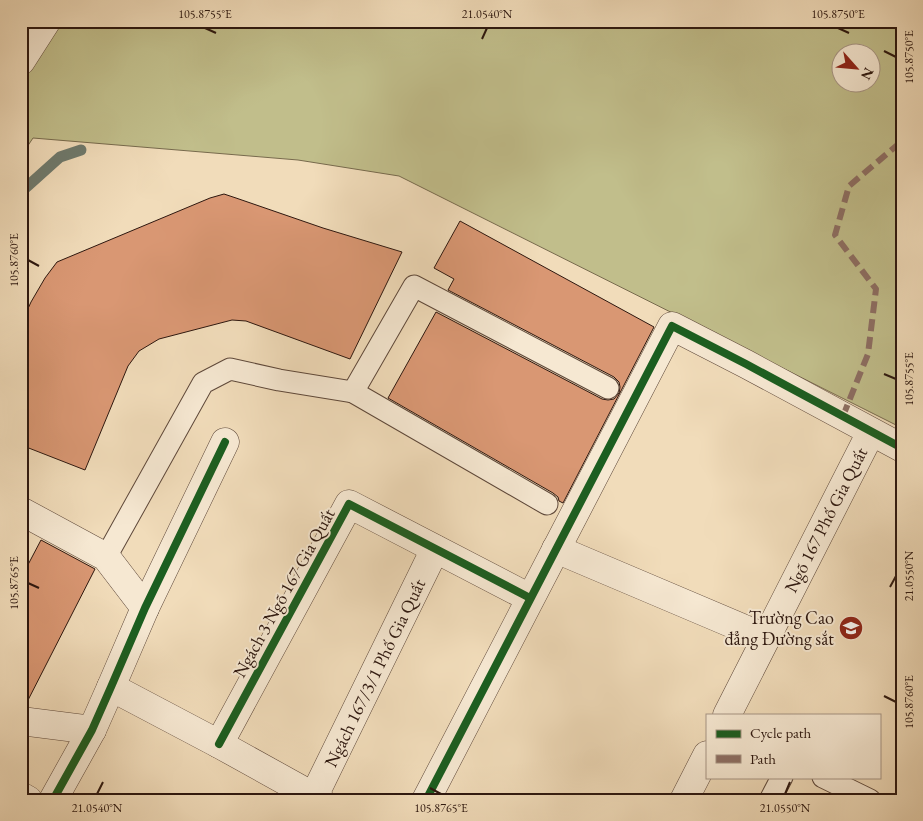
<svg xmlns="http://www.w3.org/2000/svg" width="923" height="821" viewBox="0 0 923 821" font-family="'EB Garamond',serif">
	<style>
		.green { fill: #c1be8b; stroke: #776a4d; fill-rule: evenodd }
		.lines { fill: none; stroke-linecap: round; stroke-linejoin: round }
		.stream { stroke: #6f7a6d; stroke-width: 11 }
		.building { fill: #d99773; stroke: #2d170f }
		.lane-casing { stroke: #5e483a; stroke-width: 23 }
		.street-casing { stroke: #5e483a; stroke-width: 29 }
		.lane { stroke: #f6e8d2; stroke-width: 21 }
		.street { stroke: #f6e8d2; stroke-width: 28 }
		.quiet { stroke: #8d6e63; stroke-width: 6; stroke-dasharray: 12 6; stroke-linecap: butt }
		.cycleway-casing { stroke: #f6e8d2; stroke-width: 11 }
		.cycleway { stroke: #1b5e20; stroke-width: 8 }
		.ticks { fill: none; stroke: #2d170f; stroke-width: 2 }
		.labels { text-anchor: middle; stroke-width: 4; stroke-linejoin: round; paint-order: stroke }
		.street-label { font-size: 18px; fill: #2d170f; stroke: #f6e8d2 }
		.poi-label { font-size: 18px; fill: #2d170f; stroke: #f6e8d2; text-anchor: end }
		.neatline { fill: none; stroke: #2d170f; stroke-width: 2 }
		.ticks-label { font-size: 12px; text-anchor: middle; fill: #2d170f }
	</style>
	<rect width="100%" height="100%" fill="#f1dcba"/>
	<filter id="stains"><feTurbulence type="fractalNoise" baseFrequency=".004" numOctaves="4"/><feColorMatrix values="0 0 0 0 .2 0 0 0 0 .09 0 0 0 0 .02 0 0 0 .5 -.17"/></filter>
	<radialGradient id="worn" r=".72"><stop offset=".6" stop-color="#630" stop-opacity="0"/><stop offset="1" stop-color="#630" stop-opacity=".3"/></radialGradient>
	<path class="green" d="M21 21H902V428L399 176 298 160 33 138 21 156ZM840 52H870V82H840Z"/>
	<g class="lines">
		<polyline class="stream" points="21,192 60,157 81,150"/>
	</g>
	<g class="building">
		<polygon points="224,194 236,198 323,228 402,252 350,359 246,321 232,320 159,339 139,351 128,366 85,470 21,445 21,324 31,302 45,278 57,262 210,198"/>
		<polygon points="460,221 654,327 563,503 559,501 558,497 553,493 388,398 436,312 602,399 608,400 614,399 619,393 620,387 619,382 614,377 448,290 454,279 434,268"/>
		<polygon points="41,540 95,569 25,706 21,706 21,578"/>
	</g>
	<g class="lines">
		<g class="lane-casing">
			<g id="lane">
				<polyline points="353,392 547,504"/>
				<polyline points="106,557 203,383 230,369 279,380 353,392 414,286 608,388"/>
				<polyline points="823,777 870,800"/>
				<polyline points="770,800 782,777"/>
			</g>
		</g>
		<g class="street-casing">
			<g id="street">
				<polyline points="21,61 46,22"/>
				<polyline points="21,511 106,557 145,608"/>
				<polyline points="556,549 766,638"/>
				<polyline points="111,687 219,744 320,800"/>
				<polyline points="727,715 871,432"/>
				<polyline points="21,721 92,730"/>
				<polyline points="219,744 349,504 530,598"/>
				<polyline points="21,796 28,800"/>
				<polyline points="314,796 435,549"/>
				<polyline points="53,800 92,730 111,687 145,608 225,442"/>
				<polyline points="426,800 672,326 746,364 902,448"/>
				<polyline points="684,800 707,755"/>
			</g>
		</g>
		<use href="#lane" class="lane"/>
		<use href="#street" class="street"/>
		<polyline class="quiet" points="843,416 868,354 876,289 835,235 849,186 902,141"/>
		<g class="cycleway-casing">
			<g id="cycleway">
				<polyline points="219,744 349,504 530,598"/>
				<polyline points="53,800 92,730 111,687 145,608 225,442"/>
				<polyline points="426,800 672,326 746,364 902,448"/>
			</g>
		</g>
		<use href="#cycleway" class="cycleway"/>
	</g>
	<path class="ticks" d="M205 28 216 33M838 28 849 33M482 39 487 28M884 51 896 57M28 260 39 266M884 374 896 379M28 583 39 588M890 587 896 576M884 696 896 702M430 788 441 794M97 794 103 782M785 794 790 782"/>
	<defs>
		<g id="university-disc" transform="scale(1.25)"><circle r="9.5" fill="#8f2418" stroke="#f6e8d2"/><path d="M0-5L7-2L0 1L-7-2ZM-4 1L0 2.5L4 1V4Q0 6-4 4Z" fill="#fff"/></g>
	</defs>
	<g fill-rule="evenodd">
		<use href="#university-disc" x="851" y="628"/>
	</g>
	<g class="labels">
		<g class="street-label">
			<text transform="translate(826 520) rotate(-63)" y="6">Ngõ 167 Phố Gia Quất</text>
			<text transform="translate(284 593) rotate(-61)" y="6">Ngách 3 Ngõ 167 Gia Quất</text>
			<text transform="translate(375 673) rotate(-64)" y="6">Ngách 167/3/1 Phố Gia Quất</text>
		</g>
		<g class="poi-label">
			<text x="834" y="624">Trường Cao<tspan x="834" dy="21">đẳng Đường sắt</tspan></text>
		</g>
	</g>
	<rect width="923" height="821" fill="none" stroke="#f1dcba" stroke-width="55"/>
	<rect x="706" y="714" width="175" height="65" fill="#f6e8d2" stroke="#a69484"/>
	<rect x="716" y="730" width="25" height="8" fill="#1b5e20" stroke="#a69484"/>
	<text x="750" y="738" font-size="15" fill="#2d170f">Cycle path</text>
	<rect x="716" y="755" width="25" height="8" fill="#8d6e63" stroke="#a69484"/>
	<text x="750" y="764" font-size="15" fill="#2d170f">Path</text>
	<g transform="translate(856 68) rotate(117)"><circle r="24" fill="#f6e8d2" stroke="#a69484"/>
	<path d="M0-4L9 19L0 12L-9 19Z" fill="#8f2418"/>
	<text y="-8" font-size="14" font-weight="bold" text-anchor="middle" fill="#2d170f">N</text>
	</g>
	<rect x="28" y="28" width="868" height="766" class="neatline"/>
	<g class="ticks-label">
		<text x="205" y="18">105.8755°E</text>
		<text x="487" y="18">21.0540°N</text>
		<text x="838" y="18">105.8750°E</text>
		<text transform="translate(909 57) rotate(-90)" y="4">105.8750°E</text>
		<text transform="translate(14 260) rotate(-90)" y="4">105.8760°E</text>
		<text transform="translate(909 379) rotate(-90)" y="4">105.8755°E</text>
		<text transform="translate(909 576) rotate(-90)" y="4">21.0550°N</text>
		<text transform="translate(14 583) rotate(-90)" y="4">105.8765°E</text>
		<text transform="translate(909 702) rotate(-90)" y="4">105.8760°E</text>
		<text x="97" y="812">21.0540°N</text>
		<text x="441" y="812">105.8765°E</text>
		<text x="785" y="812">21.0550°N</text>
	</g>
	<rect width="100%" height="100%" filter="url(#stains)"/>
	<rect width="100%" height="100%" fill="url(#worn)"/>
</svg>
